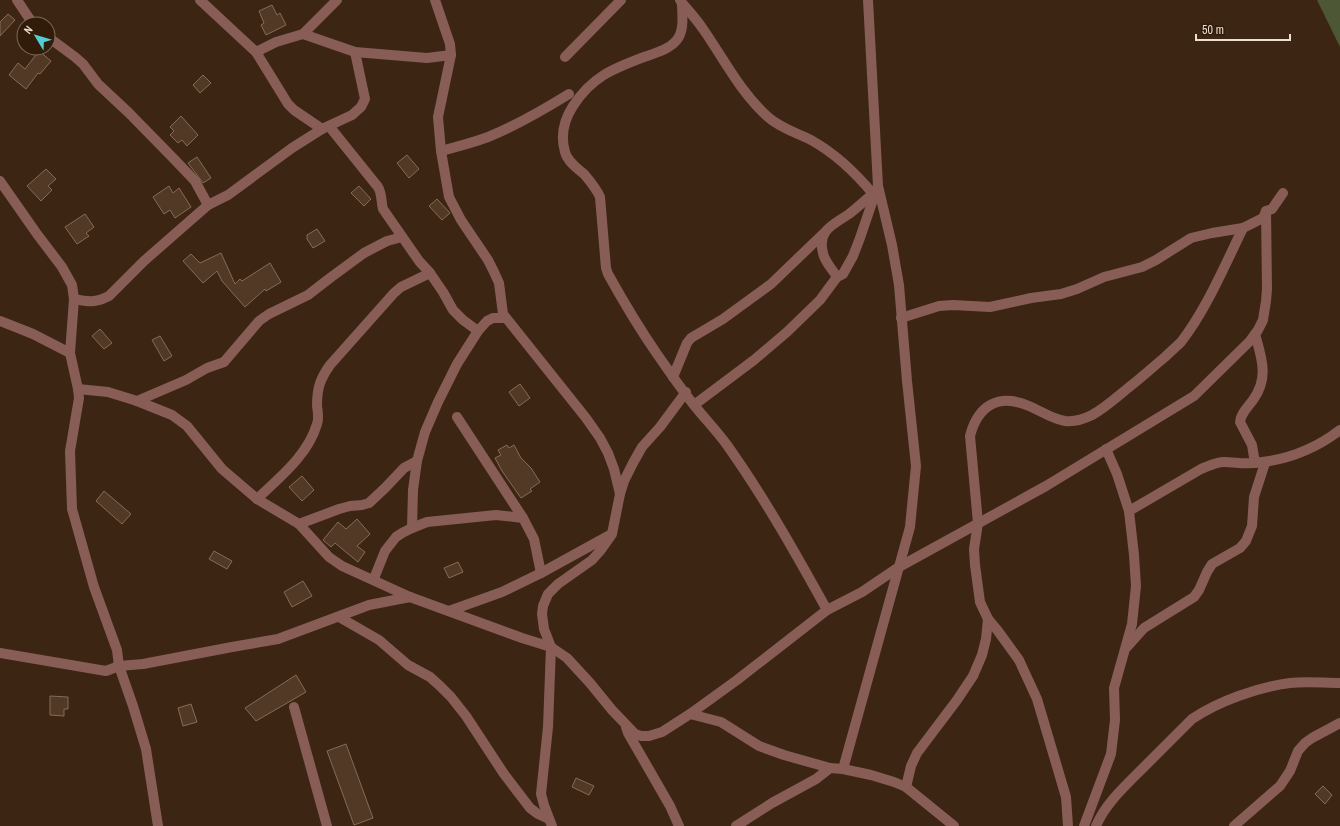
<svg xmlns="http://www.w3.org/2000/svg" width="1340" height="826" viewBox="0 0 1340 826" font-family="'Archivo Narrow',sans-serif">
	<style>
		.green { fill: #4e5735 }
		.building { fill: #513926; stroke: #866c57 }
		.lines { fill: none; stroke-linecap: round; stroke-linejoin: round }
		.minor { stroke: #885d55; stroke-width: 10 }
	</style>
	<rect width="100%" height="100%" fill="#3c2513"/>
	<polygon class="green" points="1317,0 1340,0 1340,47"/>
	<g class="building">
		<polygon points="272,5 277,15 280,13 286,25 266,35 261,25 264,23 259,11"/>
		<polygon points="8,14 15,20 0,36 0,22"/>
		<polygon points="39,51 51,61 40,74 38,73 26,89 9,75 18,63 25,69"/>
		<polygon points="203,75 211,83 200,93 193,85"/>
		<polygon points="181,116 198,135 187,146 182,140 178,143 170,135 174,131 170,127"/>
		<polygon points="407,155 419,169 409,178 397,163"/>
		<polygon points="197,157 211,178 203,183 188,163"/>
		<polygon points="46,169 56,179 48,186 52,190 41,201 27,186"/>
		<polygon points="169,186 173,193 179,188 191,207 175,218 170,210 164,214 153,197"/>
		<polygon points="359,186 371,199 364,206 351,193"/>
		<polygon points="437,199 450,213 442,220 429,206"/>
		<polygon points="85,214 94,227 86,233 89,236 77,244 65,227"/>
		<polygon points="317,229 325,241 313,248 307,239 307,235"/>
		<polygon points="221,253 235,284 240,279 242,281 270,263 281,282 266,291 265,289 245,307 222,281 217,271 203,283 183,261 191,254 200,263"/>
		<polygon points="100,329 112,343 104,349 92,336"/>
		<polygon points="160,336 172,356 164,361 152,340"/>
		<polygon points="520,384 530,398 519,406 509,392"/>
		<polygon points="507,445 509,448 514,445 521,458 531,468 540,482 530,489 532,491 521,498 502,471 495,458 501,455 498,450"/>
		<polygon points="302,476 314,490 302,501 289,487"/>
		<polygon points="104,491 131,514 122,524 96,501"/>
		<polygon points="357,519 370,534 357,546 365,552 358,562 335,543 331,547 323,540 338,522 346,529"/>
		<polygon points="214,551 232,561 227,569 209,559"/>
		<polygon points="458,562 463,572 449,578 444,568"/>
		<polygon points="303,581 312,596 292,607 284,592"/>
		<polygon points="296,675 306,692 256,721 245,708"/>
		<polygon points="50,696 68,697 68,709 64,709 64,716 50,715"/>
		<polygon points="191,704 197,722 183,726 178,708"/>
		<polygon points="346,744 373,818 354,825 327,751"/>
		<polygon points="576,778 594,786 589,795 572,787"/>
		<polygon points="1323,786 1332,795 1325,804 1315,794"/>
	</g>
	<g class="lines">
		<g class="minor">
			<polyline points="17,0 33,24"/>
			<polyline points="200,0 256,52 288,104 294,110 322,129"/>
			<polyline points="435,0 450,44 451,55 438,117 441,151 449,197 461,220 488,260 494,272 499,283 503,314 586,418 600,438 608,453 614,469 620,494"/>
			<path d="M680 0 682 3C682 15 685 31 676 41 668 50 655 53 644 57 612 69 592 77 573 106 564 120 560 135 565 152 567 161 577 168 584 174 590 181 596 188 600 197L606 268 608 274C623 301 639 328 657 354 669 371 681 389 694 405 705 419 717 431 727 445 764 497 796 554 827 610"/>
			<path d="M682 3C689 11 697 20 703 29 724 59 740 92 768 117 780 128 797 133 811 140 836 154 855 172 873 194"/>
			<polyline points="303,34 337,0"/>
			<polyline points="48,37 75,57 83,64 98,84 129,113 174,159 195,181 208,205"/>
			<polyline points="256,52 276,42 303,34 355,52 427,58 451,55"/>
			<polyline points="565,57 621,0"/>
			<path d="M329 126 378 187C382 193 381 202 383 209L419 261 430 273 443 292 453 310 463 320 478 331"/>
			<path d="M441 151C456 147 472 143 488 137 516 126 543 110 569 94"/>
			<polyline points="0,181 37,234 62,267 72,285 74,299 70,353 78,389 79,398 70,451 72,509 94,587 117,650 119,666 133,706 146,749 158,826"/>
			<path d="M837 277C833 270 824 261 823 253 817 230 833 225 849 214 857 208 865 200 873 194L875 197"/>
			<path d="M74 299C89 302 95 303 109 296L144 261 208 205 228 195 292 148 322 129 352 115 361 107 365 99 355 52"/>
			<polyline points="901,318 939,306 953,305 990,307 1031,298 1061,294 1077,289 1104,277 1142,267 1156,260 1191,238 1212,233 1243,228 1263,218 1266,211 1272,209 1283,193"/>
			<polyline points="0,321 33,334 70,353"/>
			<path d="M1255 334C1262 359 1269 378 1253 400 1248 407 1241 413 1240 422L1252 445 1255 463"/>
			<polyline points="673,377 687,343 691,338 723,319 771,284 823,234"/>
			<polyline points="78,389 108,392 137,401 172,415 187,426 222,469 257,499 299,524 329,557 342,566 410,597 522,638 551,647 567,658 590,683 612,710 635,734 641,736 649,736 662,732 690,714 721,722 759,746 784,755 830,768 843,769 871,775 894,782 906,787 954,826"/>
			<polyline points="137,401 186,380 207,368 224,362 259,321 269,314 308,295 330,278 364,253 387,241 402,237"/>
			<polyline points="694,405 754,360 787,332 820,300 837,277 843,274 853,256 860,238 877,188"/>
			<polyline points="457,417 523,518 534,539 541,573"/>
			<path d="M257 499C280 477 308 455 317 424 319 419 318 412 317 406 317 388 320 379 330 365L394 293 401 287 430 273"/>
			<path d="M1129 511 1201 469C1209 466 1216 462 1224 462 1234 462 1243 464 1252 463 1285 461 1314 450 1340 430"/>
			<polyline points="299,524 339,509 350,506 362,505 369,503 385,488 404,468 417,461"/>
			<polyline points="412,528 413,490 417,461 425,432 438,402 457,364 478,331 487,321 493,318 505,318"/>
			<polyline points="375,580 375,576 385,551 396,537 402,533 412,528 427,522 496,515 523,518"/>
			<polyline points="449,611 502,592 541,573 610,535"/>
			<polyline points="339,617 379,640 408,665 430,677 440,686 451,697 466,716 504,774 530,808 538,814 549,819"/>
			<polyline points="988,619 998,631 1019,660 1037,699 1066,797 1068,826"/>
			<polyline points="1127,647 1144,628 1194,597 1199,590 1207,572 1212,564 1240,548 1246,541 1252,526 1254,497 1265,463"/>
			<polyline points="0,653 106,671 119,666 143,664 232,647 278,639 369,605 410,597"/>
			<polyline points="294,707 327,826"/>
			<polyline points="690,714 737,680 827,610 862,592 899,567 1046,486 1194,396 1250,341 1258,330 1263,320 1266,301 1267,289 1266,211"/>
			<polyline points="626,727 628,733 670,806 679,826"/>
			<polyline points="843,769 910,527 916,466 907,381 899,285 892,245 878,186 868,0"/>
			<path d="M906 787 911 766 917 753 957 700 973 676 982 655 986 639 988 619 980 602 975 565 974 549 978 523 970 436C978 405 999 393 1029 406 1041 411 1052 419 1065 421 1073 422 1084 419 1092 415 1105 408 1117 397 1128 388 1141 378 1153 367 1165 357 1170 352 1176 347 1181 342 1206 310 1225 265 1243 228"/>
			<polyline points="552,826 544,805 541,794 548,727 551,647 544,629 542,614 543,606 548,594 558,584 592,560 600,551 612,534 620,494 624,481 633,463 642,447 660,427 686,392"/>
			<polyline points="736,826 772,803 816,779 830,768"/>
			<polyline points="1084,826 1111,754 1115,720 1114,688 1132,624 1136,586 1134,555 1129,511 1117,474 1106,449"/>
			<path d="M1096 826C1105 804 1125 786 1142 769 1159 752 1175 736 1192 719 1219 701 1258 687 1290 683 1306 681 1324 683 1340 683"/>
			<polyline points="1234,826 1280,786 1290,771 1298,751 1305,743 1312,738 1340,723"/>
		</g>
	</g>
	<g transform="translate(36 36) rotate(308)"><circle r="19" fill="#311c09" stroke="#7c6a59"/>
	<path d="M0-3L7 15L0 10L-7 15Z" fill="#52ccd5"/>
	<text y="-6" font-size="11" font-weight="bold" text-anchor="middle" fill="#edded2">N</text>
	</g>
	<path d="M1196 34v6h94v-6" fill="none" stroke="#edded2" stroke-width="2"/>
	<text x="1202" y="34" font-size="12" fill="#edded2" stroke="#311c09" stroke-width="3" paint-order="stroke">50 m</text>
</svg>
